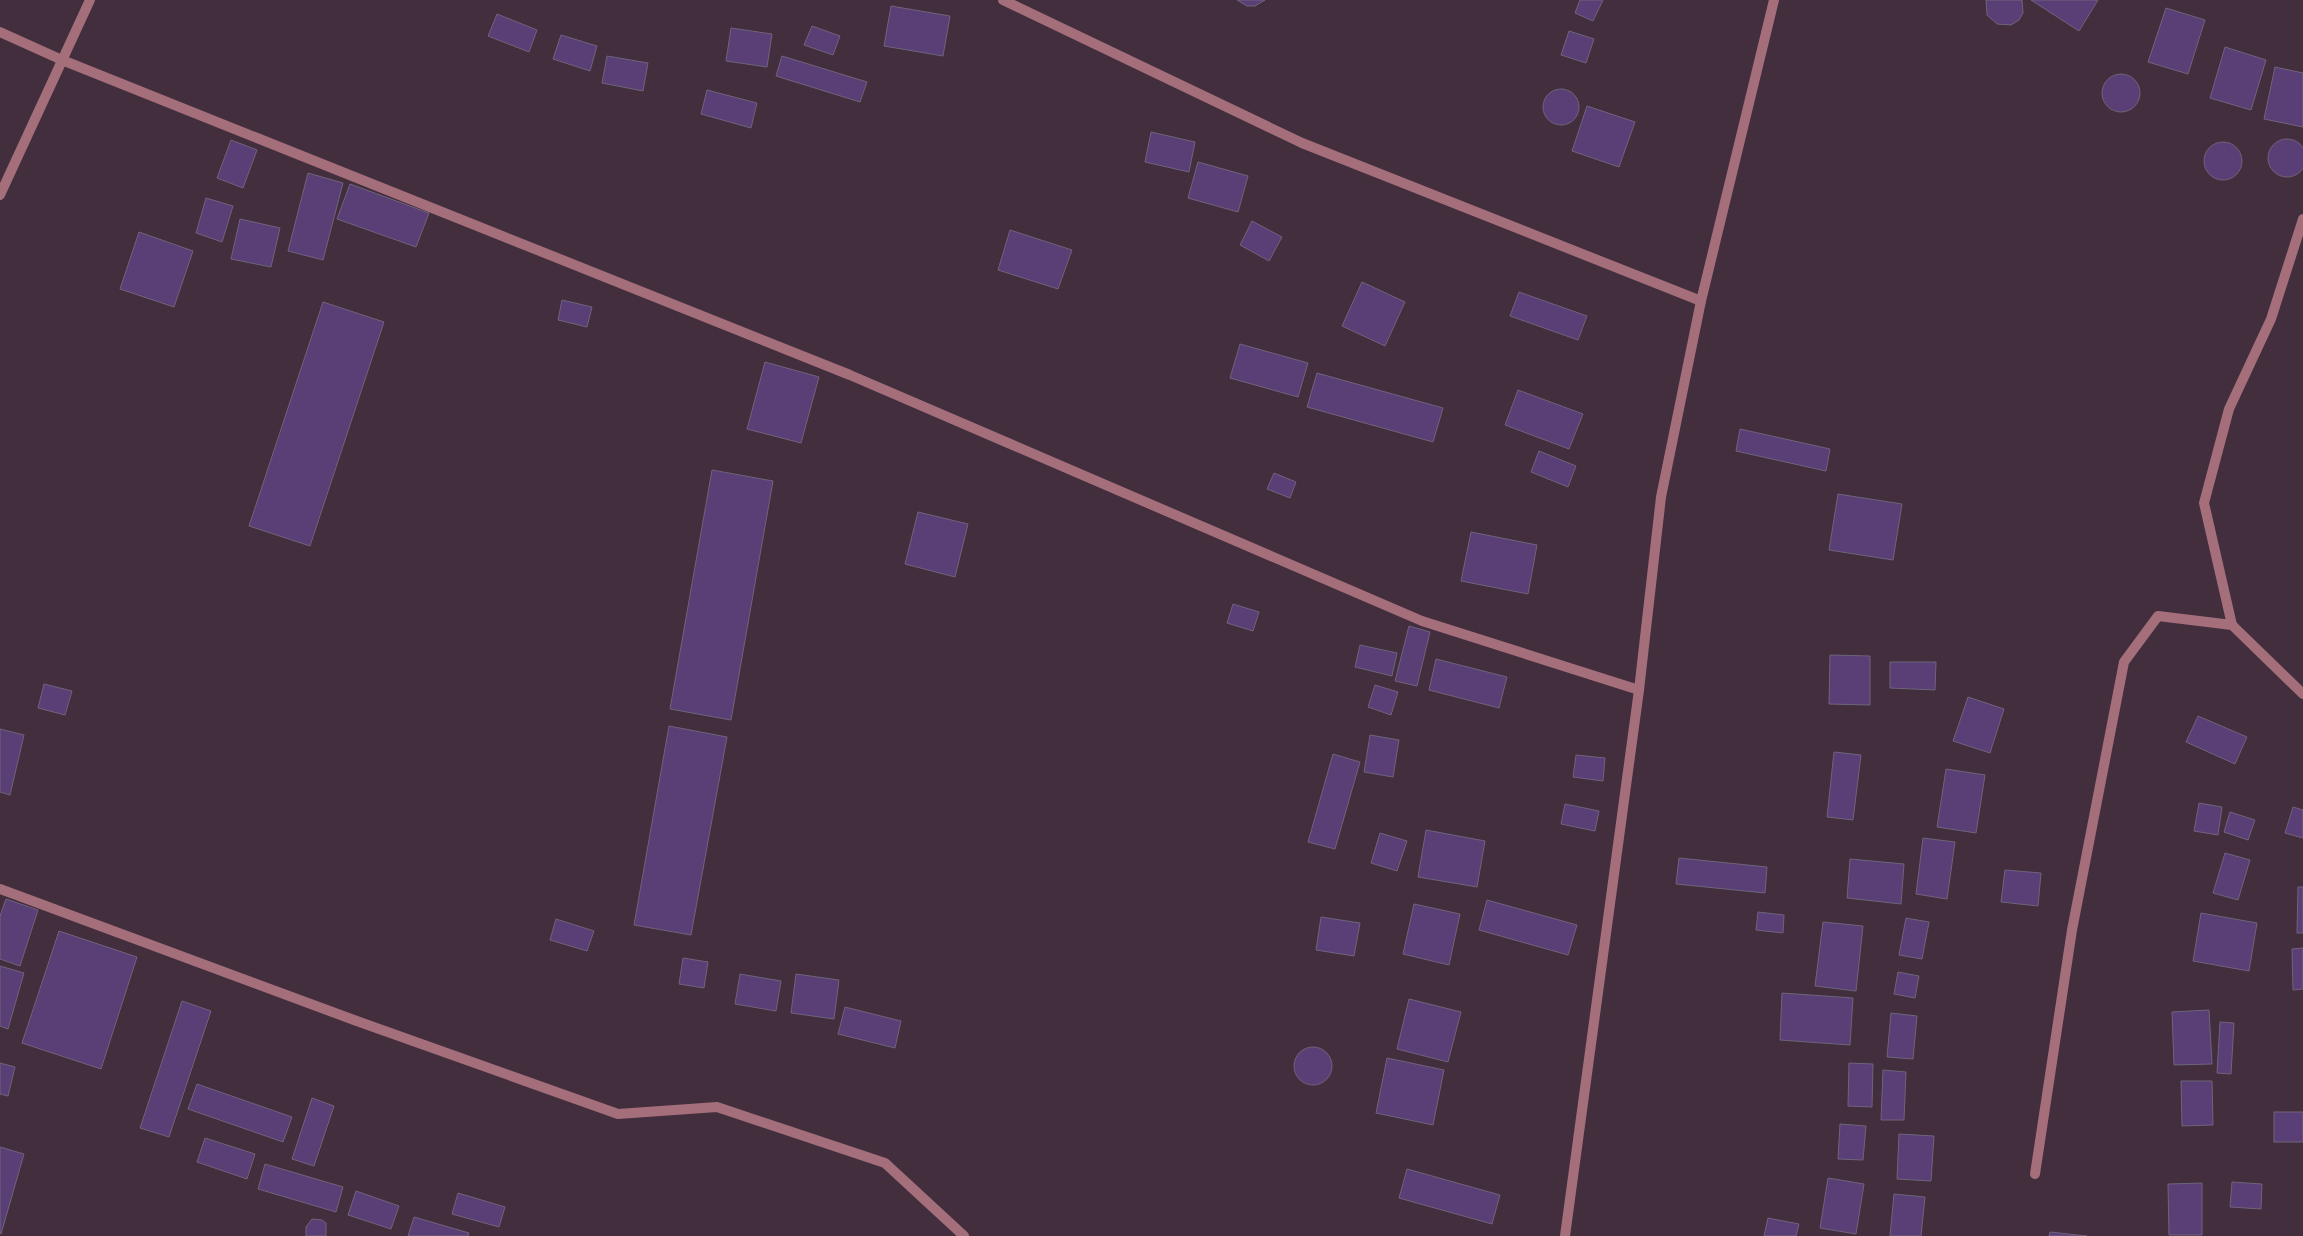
<svg xmlns="http://www.w3.org/2000/svg" width="2303" height="1236" viewBox="0 0 2303 1236" font-family="'Crimson Pro',serif">
	<style>
		.building { fill: #5a3e76; stroke: #6f647b }
		.lines { fill: none; stroke-linecap: round; stroke-linejoin: round }
		.minor { stroke: #a46e7a; stroke-width: 10 }
	</style>
	<rect width="100%" height="100%" fill="#422e3d"/>
	<g class="building">
		<polygon points="1237,0 1265,0 1255,6 1247,6"/>
		<polygon points="1580,0 1603,0 1593,21 1575,13"/>
		<polygon points="1986,0 2022,0 2023,13 2019,20 2011,25 1997,24 1987,15"/>
		<polygon points="2031,0 2098,0 2079,31"/>
		<polygon points="891,6 950,16 943,56 884,46"/>
		<polygon points="2166,8 2205,20 2188,74 2148,62"/>
		<polygon points="497,14 537,30 529,52 488,36"/>
		<polygon points="812,26 840,36 833,55 804,45"/>
		<polygon points="731,28 772,34 767,67 726,61"/>
		<polygon points="1569,31 1594,39 1586,63 1561,55"/>
		<polygon points="561,35 597,46 590,71 553,59"/>
		<polygon points="2225,47 2266,60 2251,110 2210,98"/>
		<polygon points="607,56 648,63 643,91 602,83"/>
		<polygon points="782,56 867,82 860,102 776,76"/>
		<polygon points="2275,67 2303,73 2303,127 2264,119"/>
		<circle cx="2121" cy="93" r="19"/>
		<circle cx="1561" cy="107" r="18"/>
		<polygon points="707,90 757,103 751,128 701,114"/>
		<polygon points="1587,106 1635,122 1619,167 1572,151"/>
		<polygon points="1151,132 1195,142 1189,172 1145,162"/>
		<circle cx="2287" cy="158" r="19"/>
		<polygon points="231,140 257,150 243,188 217,178"/>
		<circle cx="2223" cy="161" r="19"/>
		<polygon points="1198,162 1248,176 1238,212 1188,198"/>
		<polygon points="308,173 343,183 323,260 288,251"/>
		<polygon points="350,184 429,213 416,247 337,219"/>
		<polygon points="206,198 233,206 222,242 196,233"/>
		<polygon points="240,219 280,228 271,267 231,259"/>
		<polygon points="1252,221 1282,237 1269,261 1240,245"/>
		<polygon points="1010,230 1072,250 1058,289 998,270"/>
		<polygon points="139,232 193,251 174,307 120,289"/>
		<polygon points="1362,282 1405,302 1385,346 1342,326"/>
		<polygon points="1519,292 1587,316 1578,340 1510,316"/>
		<polygon points="562,300 592,307 587,327 558,320"/>
		<polygon points="323,302 384,322 310,546 249,526"/>
		<polygon points="1240,344 1308,363 1298,397 1230,378"/>
		<polygon points="765,362 819,377 801,443 747,429"/>
		<polygon points="1317,373 1443,408 1433,442 1307,407"/>
		<polygon points="1518,390 1583,414 1569,449 1505,425"/>
		<polygon points="1740,429 1830,449 1826,471 1736,451"/>
		<polygon points="1539,451 1576,466 1568,487 1531,472"/>
		<polygon points="712,470 773,481 731,720 670,709"/>
		<polygon points="1274,473 1296,482 1290,498 1267,489"/>
		<polygon points="1838,494 1902,504 1893,560 1829,550"/>
		<polygon points="918,512 968,524 955,577 905,564"/>
		<polygon points="1471,532 1537,545 1528,594 1461,581"/>
		<polygon points="1233,604 1259,612 1253,631 1227,623"/>
		<polygon points="1409,626 1430,632 1417,686 1395,681"/>
		<polygon points="1360,645 1397,653 1392,676 1355,667"/>
		<polygon points="1830,655 1870,656 1870,705 1829,704"/>
		<polygon points="1436,659 1507,677 1499,708 1429,690"/>
		<polygon points="1890,662 1936,662 1935,690 1890,688"/>
		<polygon points="44,684 72,691 65,715 38,708"/>
		<polygon points="1375,685 1398,692 1391,715 1368,707"/>
		<polygon points="1968,697 2004,709 1990,753 1953,741"/>
		<polygon points="2198,716 2247,737 2235,764 2186,742"/>
		<polygon points="669,726 727,737 691,935 634,925"/>
		<polygon points="0,729 24,735 10,795 0,792"/>
		<polygon points="1370,735 1399,740 1393,777 1364,772"/>
		<polygon points="1834,752 1861,755 1853,820 1827,817"/>
		<polygon points="1333,754 1360,762 1335,849 1308,842"/>
		<polygon points="1576,755 1605,758 1603,781 1573,777"/>
		<polygon points="1946,769 1985,775 1976,833 1937,827"/>
		<polygon points="2199,803 2222,807 2218,835 2194,831"/>
		<polygon points="1565,804 1599,811 1595,831 1561,824"/>
		<polygon points="2293,807 2303,810 2303,838 2285,833"/>
		<polygon points="2230,812 2255,820 2248,840 2224,832"/>
		<polygon points="1426,830 1485,841 1477,887 1418,877"/>
		<polygon points="1380,833 1407,841 1397,871 1371,863"/>
		<polygon points="1923,838 1955,842 1947,899 1916,894"/>
		<polygon points="2225,853 2250,860 2238,900 2213,893"/>
		<polygon points="1679,858 1767,867 1765,893 1676,884"/>
		<polygon points="1850,859 1904,864 1901,904 1847,898"/>
		<polygon points="2005,870 2041,873 2038,906 2001,902"/>
		<polygon points="2298,887 2303,887 2303,933 2297,933"/>
		<polygon points="6,899 38,910 20,966 0,959 0,916"/>
		<polygon points="1487,900 1577,925 1568,955 1479,930"/>
		<polygon points="1414,904 1460,914 1449,965 1403,954"/>
		<polygon points="1758,912 1784,915 1783,933 1756,930"/>
		<polygon points="2201,913 2257,923 2249,971 2193,961"/>
		<polygon points="1321,917 1360,923 1354,956 1316,950"/>
		<polygon points="1906,918 1929,922 1922,959 1899,955"/>
		<polygon points="556,919 594,931 587,951 550,940"/>
		<polygon points="1823,922 1863,926 1856,991 1815,986"/>
		<polygon points="59,931 137,957 101,1069 22,1043"/>
		<polygon points="2303,948 2303,989 2293,990 2292,949"/>
		<polygon points="683,958 708,962 704,988 679,984"/>
		<polygon points="0,966 24,973 8,1029 0,1026"/>
		<polygon points="1898,972 1919,976 1915,998 1894,994"/>
		<polygon points="740,974 781,981 776,1011 735,1004"/>
		<polygon points="796,974 839,980 834,1019 791,1013"/>
		<polygon points="1782,993 1853,998 1850,1045 1780,1040"/>
		<polygon points="1409,999 1461,1012 1448,1062 1397,1049"/>
		<polygon points="182,1001 211,1011 169,1137 140,1128"/>
		<polygon points="845,1007 901,1021 895,1048 838,1034"/>
		<polygon points="2209,1010 2212,1064 2174,1065 2172,1012"/>
		<polygon points="1891,1013 1917,1016 1913,1059 1887,1057"/>
		<polygon points="2220,1022 2234,1023 2231,1074 2217,1073"/>
		<circle cx="1313" cy="1066" r="19"/>
		<polygon points="1387,1058 1444,1070 1433,1125 1376,1113"/>
		<polygon points="0,1063 15,1067 8,1096 0,1094"/>
		<polygon points="1849,1063 1873,1064 1872,1107 1848,1106"/>
		<polygon points="1883,1070 1906,1072 1904,1120 1881,1120"/>
		<polygon points="2181,1081 2212,1081 2213,1125 2182,1126"/>
		<polygon points="197,1084 292,1117 283,1142 188,1109"/>
		<polygon points="312,1098 334,1106 314,1166 292,1159"/>
		<rect x="2274" y="1112" width="29" height="30"/>
		<polygon points="1840,1124 1866,1126 1863,1160 1838,1159"/>
		<polygon points="1899,1134 1934,1136 1931,1181 1897,1179"/>
		<polygon points="205,1138 255,1154 247,1179 197,1162"/>
		<polygon points="0,1147 24,1154 1,1234 0,1233"/>
		<polygon points="265,1164 343,1187 336,1212 258,1189"/>
		<polygon points="1407,1169 1500,1195 1492,1224 1399,1198"/>
		<polygon points="1828,1178 1864,1184 1856,1234 1820,1228"/>
		<polygon points="2232,1182 2262,1184 2261,1209 2230,1207"/>
		<polygon points="2202,1183 2202,1235 2169,1235 2168,1184"/>
		<polygon points="356,1191 399,1206 391,1229 348,1215"/>
		<polygon points="458,1193 505,1207 499,1227 452,1214"/>
		<polygon points="1894,1194 1925,1197 1921,1236 1890,1236"/>
		<polygon points="414,1217 469,1233 468,1236 408,1236"/>
		<polygon points="1768,1218 1799,1224 1796,1236 1764,1236"/>
		<polygon points="312,1219 322,1220 326,1223 326,1236 306,1236 306,1227"/>
		<polygon points="2050,1232 2087,1236 2049,1236"/>
	</g>
	<g class="lines">
		<g class="minor">
			<polyline points="1003,0 1302,143 1701,301"/>
			<polyline points="0,32 62,60 850,375 1422,621 1639,690"/>
			<polyline points="0,195 90,0"/>
			<polyline points="2232,625 2303,694"/>
			<polyline points="0,889 354,1020 618,1114 717,1107 885,1163 964,1236"/>
			<polyline points="2035,1174 2072,930 2124,662 2158,616 2232,625 2204,503 2229,409 2271,319 2303,219"/>
			<polyline points="1565,1236 1639,690 1661,497 1701,301 1774,0"/>
		</g>
	</g>
</svg>
